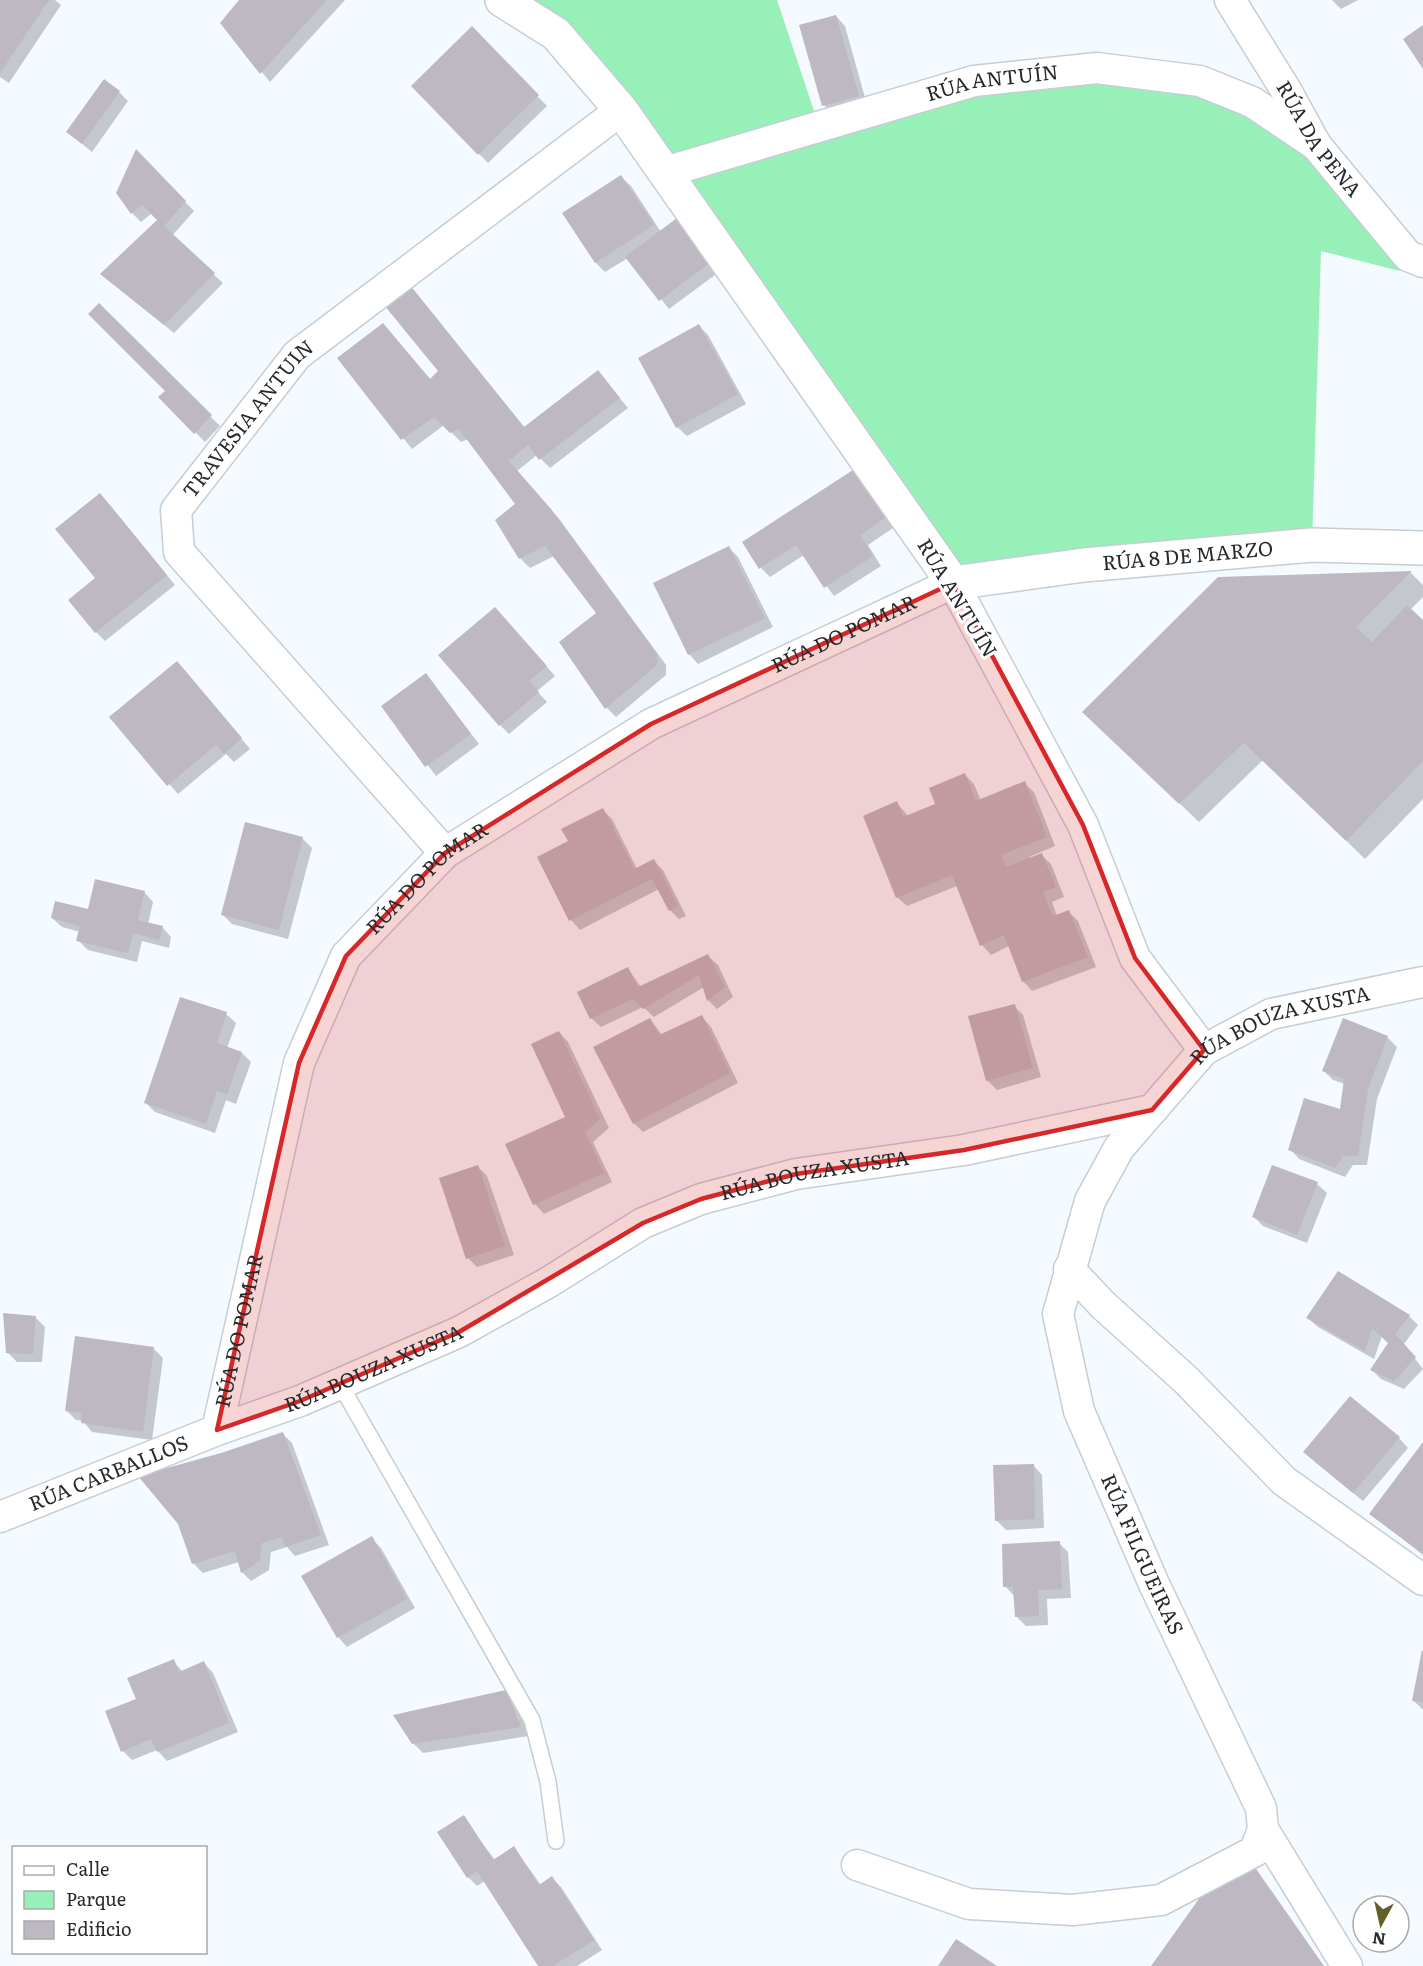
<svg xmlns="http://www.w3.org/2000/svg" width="1423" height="1966" viewBox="0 0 1423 1966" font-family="Literata,serif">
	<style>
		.green { fill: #97f0b7 }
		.shadow { fill: #0003 }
		.building { fill: #bdb8c1 }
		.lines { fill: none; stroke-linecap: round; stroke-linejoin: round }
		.lane-casing { stroke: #c5cdd5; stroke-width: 18 }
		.street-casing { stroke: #c5cdd5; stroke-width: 33 }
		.secondary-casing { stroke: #c5cdd5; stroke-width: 36 }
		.lane { stroke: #fff; stroke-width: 15 }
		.street { stroke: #fff; stroke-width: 30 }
		.secondary { stroke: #fff; stroke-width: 33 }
		.marked { fill: #d62828; fill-opacity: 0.2; stroke: #d62828; stroke-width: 4.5; stroke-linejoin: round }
		.labels { text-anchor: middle; stroke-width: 6; stroke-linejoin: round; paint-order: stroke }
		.street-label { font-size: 20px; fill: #272a2d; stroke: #fff }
	</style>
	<rect width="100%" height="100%" fill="#f5faff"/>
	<polygon class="green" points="501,0 777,0 819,126 1097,68 1252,102 1408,256 1400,271 1321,251 1312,545 953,583 665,172"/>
	<g class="shadow">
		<polygon points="0,0 55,0 61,5 9,83 0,77"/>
		<polygon points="241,0 345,0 270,82 222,23"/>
		<polygon points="1332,0 1358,0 1341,9"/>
		<polygon points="836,16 845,26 867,105 833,114 824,105"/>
		<polygon points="472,28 547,106 488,163 413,86"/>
		<polygon points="119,92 128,101 92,152 68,132"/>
		<polygon points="136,152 194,211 172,236 223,283 174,333 102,274 159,220 152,213 141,222 132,213"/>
		<polygon points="621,177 631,186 661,232 723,269 669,309 628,258 605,272 596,263 564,213"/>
		<polygon points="410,287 525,428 598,372 628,408 550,468 537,455 517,471 560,520 666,665 666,675 616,717 607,708 598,613 554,556 530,568 520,558 517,505 468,439 461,442 444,425 412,449 339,359 383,325 431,380 440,372"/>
		<polygon points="99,305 220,426 205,442 160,397 167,391"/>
		<polygon points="699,326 708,335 746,404 687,436 677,427"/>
		<polygon points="853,472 863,482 893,528 868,545 881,566 834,596 804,555 770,577 761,568"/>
		<polygon points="109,504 175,585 105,641 96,632 97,579"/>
		<polygon points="729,548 738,557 773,627 698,664 689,654"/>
		<polygon points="1411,573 1423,585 1423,597 1410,610 1423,622 1423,799 1365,859 1263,760 1199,822 1103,730 1219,578"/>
		<polygon points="504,618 555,676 537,691 547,702 509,734 500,725"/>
		<polygon points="186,672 250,749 234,762 226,754 178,794 111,718"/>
		<polygon points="426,675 479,744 436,776 383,706"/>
		<polygon points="965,775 974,784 981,801 1024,783 1034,792 1055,846 1029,857 1030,860 1041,855 1051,864 1064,897 1052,902 1057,916 1069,912 1078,921 1096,967 1032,991 1023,981 1009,946 991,955 982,945 957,886 907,906 897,897 897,803 908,816 937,805"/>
		<polygon points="602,809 612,819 637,869 654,861 663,870 686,916 679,919 670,910 659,889 580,930 571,920 570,842"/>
		<polygon points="302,838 312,848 288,939 232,924 222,914"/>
		<polygon points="144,892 153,902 148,924 162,927 171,937 169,948 142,941 137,962 88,950 78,940 80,932 62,927 52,918 89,911"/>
		<polygon points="708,956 718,965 733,997 717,1009 708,1000 704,987 654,1017 643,1007 601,1027 591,1018 628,969 641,987"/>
		<polygon points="1014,1006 1023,1015 1041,1077 997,1090 987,1080"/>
		<polygon points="226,1014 236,1023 227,1048 242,1053 251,1062 236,1104 226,1100 215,1133 155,1112 146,1103"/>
		<polygon points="702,1017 711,1027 738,1083 643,1132 634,1123 650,1019 662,1035"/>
		<polygon points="1344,1020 1387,1037 1397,1047 1377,1099 1367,1165 1353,1165 1345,1177 1299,1159 1290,1149 1342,1111 1345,1084 1333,1080 1324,1071"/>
		<polygon points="559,1032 568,1042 609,1128 593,1142 612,1182 544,1214 535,1204 507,1145 567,1117"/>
		<polygon points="478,1167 487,1176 514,1255 477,1267 468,1258"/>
		<polygon points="1317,1184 1327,1193 1307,1243 1263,1226 1254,1217"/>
		<polygon points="1409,1316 1418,1325 1404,1344 1423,1369 1404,1389 1381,1379 1372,1370 1390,1343 1382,1336 1374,1359 1318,1327 1308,1318"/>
		<polygon points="35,1317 45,1327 42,1362 17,1362 8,1353"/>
		<polygon points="153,1348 163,1358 152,1440 92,1432 83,1421 76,1420 67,1411"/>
		<polygon points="282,1433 292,1443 329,1545 295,1556 287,1547 271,1552 269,1570 251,1581 242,1572 239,1562 203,1573 194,1564 179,1523 222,1454"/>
		<polygon points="1399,1438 1408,1448 1363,1501 1314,1461"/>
		<polygon points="1423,1445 1423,1555 1371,1514"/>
		<polygon points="1033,1465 1042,1475 1044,1528 1006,1530 996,1520"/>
		<polygon points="371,1538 381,1548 415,1608 347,1647 338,1637"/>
		<polygon points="1059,1543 1068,1552 1071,1598 1047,1599 1048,1625 1026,1626 1016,1616 1015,1597 1005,1586"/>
		<polygon points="1423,1654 1423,1710 1414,1701"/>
		<polygon points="173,1661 183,1672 204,1663 213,1673 238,1732 167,1761 157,1750 132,1760 123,1751 137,1700"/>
		<polygon points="505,1691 515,1701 529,1736 423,1753 413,1743"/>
		<polygon points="463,1817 495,1860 514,1848 541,1885 552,1878 561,1887 602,1950 577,1966 540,1966 485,1881 477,1886 468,1877"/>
	</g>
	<g class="building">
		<polygon points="0,0 49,0 0,73"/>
		<polygon points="239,0 327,0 260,74 220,23"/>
		<polygon points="836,15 859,96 822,106 799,25"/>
		<polygon points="1423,25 1423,69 1403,39"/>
		<polygon points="472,26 539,95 478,155 411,86"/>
		<polygon points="104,79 120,91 82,144 66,132"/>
		<polygon points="136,149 186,201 164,226 215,273 164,325 100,274 157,220 142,205 131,214 116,193"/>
		<polygon points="621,175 654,225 595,263 562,213"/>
		<polygon points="681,215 715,259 659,301 625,257"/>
		<polygon points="410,285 524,427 598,370 620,398 539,460 528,445 509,461 551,509 657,654 657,665 605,709 559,642 596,613 545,546 519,559 495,520 515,504 459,429 450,433 434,417 401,440 337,358 383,323 430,379 438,371 384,305"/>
		<polygon points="99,303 212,415 194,434 158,397 165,391 88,314"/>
		<polygon points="699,324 738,394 676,428 638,358"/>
		<polygon points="853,470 885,518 860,535 873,556 824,588 796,545 759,569 742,542"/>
		<polygon points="100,493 167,575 95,633 68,600 95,578 55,529"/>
		<polygon points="729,546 765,618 688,655 653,583"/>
		<polygon points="1412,571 1356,627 1372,642 1407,605 1423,620 1423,761 1346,841 1244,743 1179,804 1082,712 1218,577"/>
		<polygon points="495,607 547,666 529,681 539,692 499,726 438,655"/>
		<polygon points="177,661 242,738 224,754 216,745 167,786 109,717"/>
		<polygon points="426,673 471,734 425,767 381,706"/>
		<polygon points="965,773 976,801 1025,781 1047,837 1001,855 1006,867 1042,853 1056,887 1043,892 1053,916 1069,910 1088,957 1022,982 1004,935 980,946 952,875 896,898 863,816 897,801 903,817 935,804 929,788"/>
		<polygon points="603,808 634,869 654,859 678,906 669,911 652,879 569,921 537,857 568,841 561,829"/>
		<polygon points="245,822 303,837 279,930 221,915"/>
		<polygon points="95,879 145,891 138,920 163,926 159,940 133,933 128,953 76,941 80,926 51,918 55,901 88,909"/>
		<polygon points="708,954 725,987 707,1001 699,975 643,1009 633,999 590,1019 577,992 628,967 638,987"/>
		<polygon points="180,997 227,1012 217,1043 242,1052 227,1095 217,1091 206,1124 144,1103"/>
		<polygon points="1015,1004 1033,1068 986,1081 968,1016"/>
		<polygon points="702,1015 730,1073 633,1124 593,1047 650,1018 659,1035"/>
		<polygon points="1343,1018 1388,1036 1368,1089 1358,1156 1343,1156 1335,1168 1288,1150 1304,1098 1340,1109 1344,1079 1322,1071"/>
		<polygon points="559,1031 600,1119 585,1132 604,1173 533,1205 505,1144 565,1117 531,1044"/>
		<polygon points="478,1165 505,1246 466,1259 439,1178"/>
		<polygon points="1272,1165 1318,1182 1297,1235 1252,1217"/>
		<polygon points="1338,1271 1410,1315 1395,1334 1416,1357 1394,1381 1370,1370 1388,1343 1372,1328 1365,1351 1306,1318"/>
		<polygon points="3,1313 36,1316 33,1354 6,1353"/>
		<polygon points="75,1336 154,1347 143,1432 81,1423 82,1413 65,1411"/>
		<polygon points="1350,1396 1400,1437 1353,1493 1303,1452"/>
		<polygon points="283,1432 321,1535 285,1547 282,1537 262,1543 260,1561 241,1573 235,1551 192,1564 178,1524 138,1476 221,1453"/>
		<polygon points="1423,1442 1423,1554 1369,1514"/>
		<polygon points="1034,1464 1035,1519 995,1521 993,1465"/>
		<polygon points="372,1536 407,1599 337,1638 301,1576"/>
		<polygon points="1060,1541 1062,1589 1038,1590 1039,1616 1015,1617 1013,1587 1003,1587 1002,1544"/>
		<polygon points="1422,1650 1423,1651 1423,1702 1412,1701"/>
		<polygon points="174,1659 179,1672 204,1661 229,1723 157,1752 151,1739 121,1752 105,1711 136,1699 127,1678"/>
		<polygon points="506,1690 521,1727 412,1744 393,1715"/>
		<polygon points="464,1815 493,1860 514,1846 539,1885 552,1876 594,1940 553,1966 538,1966 477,1871 467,1878 437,1832"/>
		<polygon points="1254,1866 1324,1966 1151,1966 1211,1882"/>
		<polygon points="956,1939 997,1966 938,1966"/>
	</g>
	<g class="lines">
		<g class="lane-casing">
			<polyline id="lane" points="340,1384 532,1720 548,1782 556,1841"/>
		</g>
		<g class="street-casing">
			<g id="street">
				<path id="s1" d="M1230 0 1287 92 1316 145 1408 256 1423 262"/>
				<path id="s2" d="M665 172 974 81 1097 68 1200 81 1252 102 1316 145"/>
				<path id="s3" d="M445 853 179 552 176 510 297 355 621 110"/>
				<path id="s4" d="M1152 1110 1119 1148 1090 1201 1058 1314 1079 1411 1154 1584 1261 1808 1263 1829 1347 1966"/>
				<polyline points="1069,1269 1103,1305 1186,1380 1284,1481 1423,1580"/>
				<path id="s5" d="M217 1430 299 1063 346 956 445 853 651 724 953 583 1083 825 1135 958 1204 1050"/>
				<path id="s6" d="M0 1517 217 1430 300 1401 459 1332 549 1282 643 1223 701 1199 796 1174 964 1150 1152 1110 1204 1050 1271 1014 1423 982"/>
				<polyline points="857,1865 969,1904 1073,1910 1161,1900 1255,1851 1263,1829"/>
			</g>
		</g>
		<g class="secondary-casing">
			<g id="secondary">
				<path id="s7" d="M502 0 556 34 621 110 953 583 1084 565 1312 545 1423 548"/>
			</g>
		</g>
		<use href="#lane" class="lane"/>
		<use href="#street" class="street"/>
		<use href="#secondary" class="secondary"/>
	</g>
	<path class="marked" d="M953 583 1083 825 1135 958 1204 1050 1152 1110 964 1150 796 1174 701 1199 643 1223 459 1332 300 1401 217 1430 299 1063 346 956 445 853 651 724Z"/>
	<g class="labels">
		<g class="street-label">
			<text dy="7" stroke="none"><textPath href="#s2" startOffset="340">RÚA ANTUÍN</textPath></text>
			<text dy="7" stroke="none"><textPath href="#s1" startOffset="165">RÚA DA PENA</textPath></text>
			<text dy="7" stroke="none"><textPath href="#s3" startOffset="560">TRAVESIA ANTUIN</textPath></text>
			<text dy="7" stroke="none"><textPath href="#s7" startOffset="978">RÚA 8 DE MARZO</textPath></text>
			<text transform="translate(957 598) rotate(59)" y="7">RÚA ANTUÍN</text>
			<text dy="7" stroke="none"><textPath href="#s5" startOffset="1092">RÚA DO POMAR</textPath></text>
			<text dy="7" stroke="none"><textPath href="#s5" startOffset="606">RÚA DO POMAR</textPath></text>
			<text dy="7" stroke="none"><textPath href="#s6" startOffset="1392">RÚA BOUZA XUSTA</textPath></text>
			<text dy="7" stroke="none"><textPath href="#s6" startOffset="888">RÚA BOUZA XUSTA</textPath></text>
			<text dy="7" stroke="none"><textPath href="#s5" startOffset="102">RÚA DO POMAR</textPath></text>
			<text dy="7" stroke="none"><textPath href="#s6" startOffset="402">RÚA BOUZA XUSTA</textPath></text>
			<text dy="7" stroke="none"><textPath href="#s6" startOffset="117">RÚA CARBALLOS</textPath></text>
			<text dy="7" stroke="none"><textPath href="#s4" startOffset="484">RÚA FILGUEIRAS</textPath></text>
		</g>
	</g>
	<rect x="12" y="1846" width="195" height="108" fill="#ffffff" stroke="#a9aaab" stroke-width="1.5"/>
	<rect x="24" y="1866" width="30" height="9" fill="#ffffff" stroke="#a9aaab" stroke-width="1.5"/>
	<text x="66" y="1876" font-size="18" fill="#272a2d">Calle</text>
	<rect x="24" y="1891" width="30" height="18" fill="#97f0b7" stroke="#a9aaab" stroke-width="1.5"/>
	<text x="66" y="1906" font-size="18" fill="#272a2d">Parque</text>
	<rect x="24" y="1921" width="30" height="18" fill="#bdb8c1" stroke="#a9aaab" stroke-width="1.5"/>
	<text x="66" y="1936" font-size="18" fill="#272a2d">Edificio</text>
	<g transform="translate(1381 1924) rotate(188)"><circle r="28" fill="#ffffff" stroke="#a9aaab" stroke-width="1.5"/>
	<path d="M0-4.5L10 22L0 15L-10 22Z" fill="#635e2a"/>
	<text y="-9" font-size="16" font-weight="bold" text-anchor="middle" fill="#272a2d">N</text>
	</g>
</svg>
